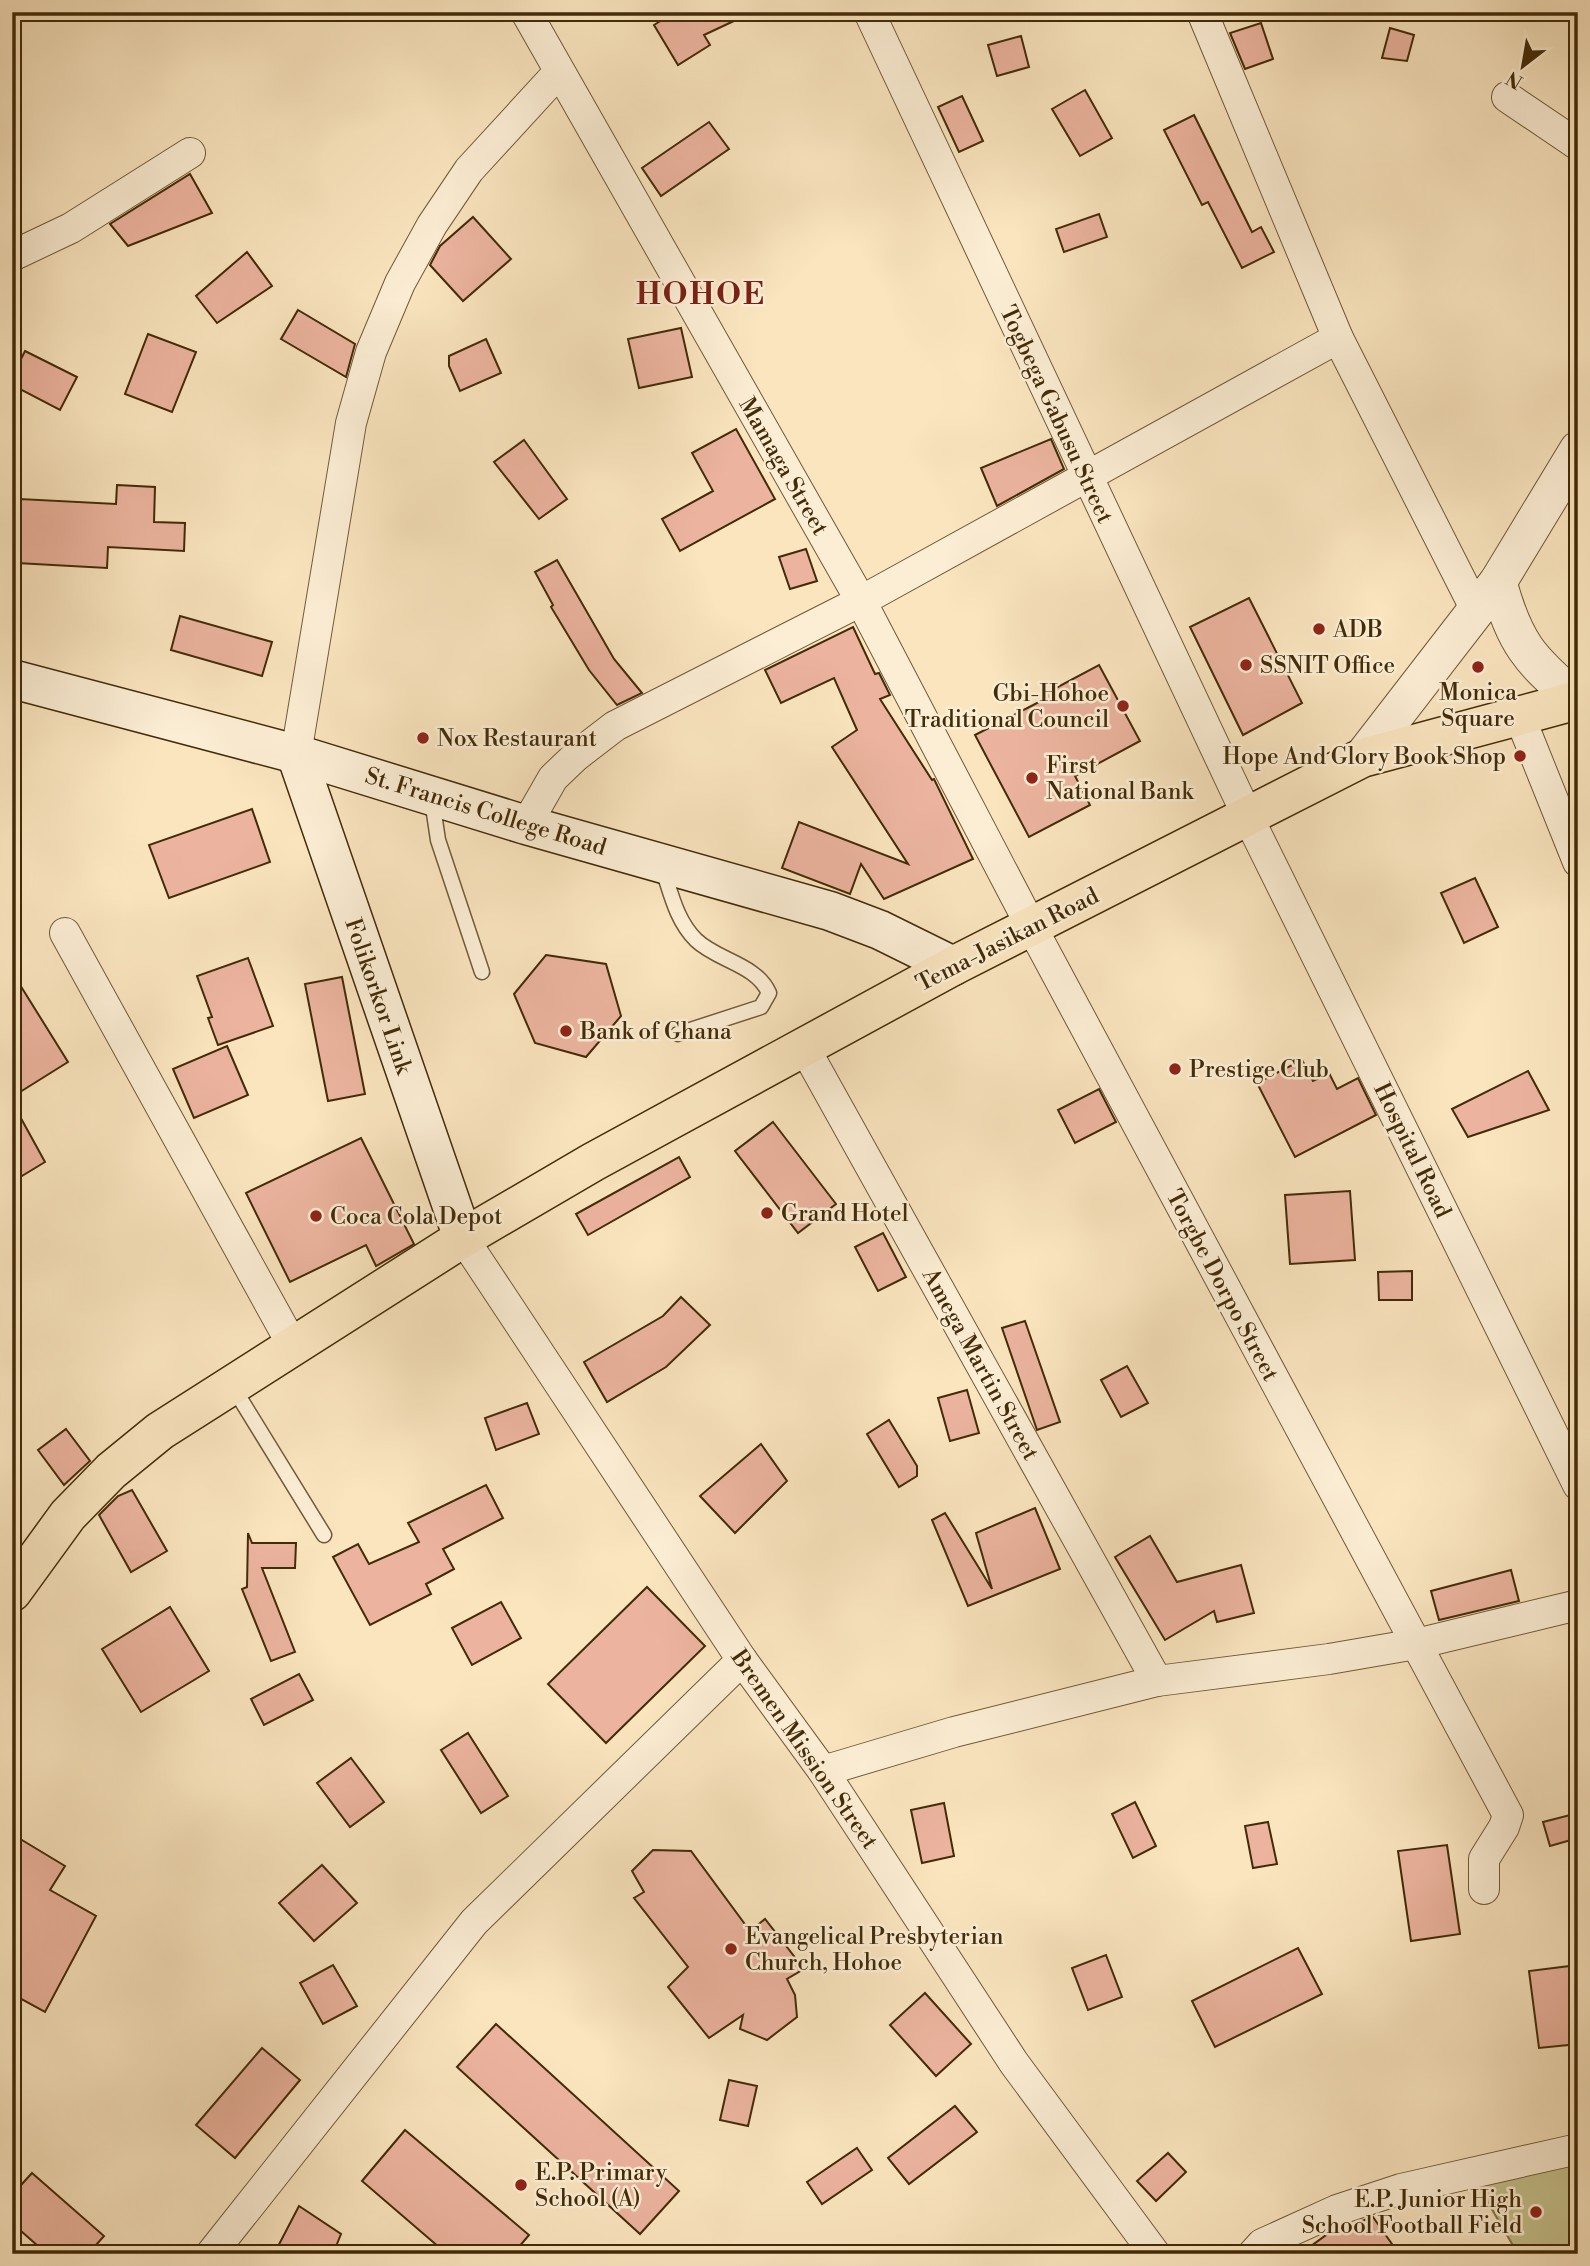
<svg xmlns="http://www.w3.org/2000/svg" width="1590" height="2266" viewBox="0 0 1590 2266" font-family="'Libre Bodoni',serif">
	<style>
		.green { fill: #c5c28d; stroke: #84764a; stroke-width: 2 }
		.building { fill: #ecb49f; stroke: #422b08; stroke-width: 2 }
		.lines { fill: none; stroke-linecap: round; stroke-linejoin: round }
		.service-casing { stroke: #705a36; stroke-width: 17 }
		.minor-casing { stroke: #705a36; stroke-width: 32 }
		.tertiary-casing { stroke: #705a36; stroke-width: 39 }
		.secondary-casing { stroke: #422b08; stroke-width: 41 }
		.trunk-casing { stroke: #422b08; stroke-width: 41 }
		.service { stroke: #fceed5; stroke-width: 14 }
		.minor { stroke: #fceed5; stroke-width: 30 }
		.tertiary { stroke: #fceed5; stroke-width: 37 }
		.secondary { stroke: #fceed5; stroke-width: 38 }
		.trunk { stroke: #fae5bf; stroke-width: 38 }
		.poi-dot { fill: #8f2418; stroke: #fceed5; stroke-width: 2.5 }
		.labels { text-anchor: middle; stroke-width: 5; stroke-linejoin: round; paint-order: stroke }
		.street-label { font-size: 23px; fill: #422b08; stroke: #fceed5 }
		.poi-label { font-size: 23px; fill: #422b08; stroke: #fceed5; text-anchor: start }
		.district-label { font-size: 30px; font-weight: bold; letter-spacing: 2px; fill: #7a1f14; stroke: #fceed5 }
	</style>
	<rect width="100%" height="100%" fill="#fae5bf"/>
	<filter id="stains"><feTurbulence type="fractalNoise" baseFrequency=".00286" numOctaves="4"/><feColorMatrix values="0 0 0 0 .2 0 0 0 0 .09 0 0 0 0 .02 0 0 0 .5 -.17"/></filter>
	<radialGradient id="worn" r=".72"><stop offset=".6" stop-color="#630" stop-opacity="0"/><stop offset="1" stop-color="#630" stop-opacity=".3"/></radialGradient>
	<polygon class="green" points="1578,2135 1578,2254 1518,2254 1469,2170"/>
	<g class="building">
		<polygon points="675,12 753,12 704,35 710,45 678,65 654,25"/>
		<polygon points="1261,23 1273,59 1245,69 1230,33"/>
		<polygon points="1390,28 1414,35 1407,61 1382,58"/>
		<polygon points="1021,36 1029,67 997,76 988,45"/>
		<polygon points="1085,90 1112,138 1080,156 1052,109"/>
		<polygon points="962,96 983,141 959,152 938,107"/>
		<polygon points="1194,115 1252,232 1261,227 1274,252 1242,268 1208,202 1202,205 1164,130"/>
		<polygon points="709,122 729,149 661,196 642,168"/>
		<polygon points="190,174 212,213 128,246 110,224"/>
		<polygon points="1099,214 1107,237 1064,252 1056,229"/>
		<polygon points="473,217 511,259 463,301 430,265 440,246"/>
		<polygon points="247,252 272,286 217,323 196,296"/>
		<polygon points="298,310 355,344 346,377 281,339"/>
		<polygon points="681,328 692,377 639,388 628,339"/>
		<polygon points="148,334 196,352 172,412 125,394"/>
		<polygon points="486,339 501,373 460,391 449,366 449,356"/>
		<polygon points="25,351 77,377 60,410 12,385 12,377"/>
		<polygon points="736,429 775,499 680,551 662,519 713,491 692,453"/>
		<polygon points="1051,439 1064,469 997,506 981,468"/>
		<polygon points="524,440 567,499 539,519 494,462"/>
		<polygon points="117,485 155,487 154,522 185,523 184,551 108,547 107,568 17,563 20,499 116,504"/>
		<polygon points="806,549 817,581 790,589 779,557"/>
		<polygon points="557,560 614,659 642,693 617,705 589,670 551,607 553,605 535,572"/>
		<polygon points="1249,598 1302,703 1243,735 1190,627"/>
		<polygon points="180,616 272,642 262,676 171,650"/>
		<polygon points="853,627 875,674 879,673 890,695 880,699 932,780 934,779 973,859 884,899 861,864 850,894 782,868 799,822 908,864 832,747 857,730 834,678 781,703 765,670"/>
		<polygon points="1099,665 1140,741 1075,776 1090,805 1029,837 975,735 1041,701 1039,697"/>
		<polygon points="252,809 270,862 169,898 149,845"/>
		<polygon points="1475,878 1498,927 1464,943 1441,893"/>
		<polygon points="546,955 606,964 621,1016 586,1057 535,1043 514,994"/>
		<polygon points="248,958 273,1026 218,1045 208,1018 212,1017 197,976"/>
		<polygon points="12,972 68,1062 12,1097"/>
		<polygon points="342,977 365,1094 328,1101 305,984"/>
		<polygon points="227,1046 248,1095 194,1118 173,1069"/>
		<polygon points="1302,1060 1313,1081 1329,1073 1337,1089 1358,1078 1376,1115 1295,1157 1257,1083"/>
		<polygon points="1528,1071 1549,1110 1468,1137 1452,1109"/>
		<polygon points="1099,1089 1116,1122 1075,1143 1058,1110"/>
		<polygon points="12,1102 45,1162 12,1182"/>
		<polygon points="773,1122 836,1204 798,1233 735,1151"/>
		<polygon points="361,1138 414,1244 376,1266 366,1245 290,1282 246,1193"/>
		<polygon points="679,1157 690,1177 588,1235 576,1214"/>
		<polygon points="1350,1191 1355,1260 1290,1264 1285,1195"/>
		<polygon points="883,1233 906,1277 878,1291 855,1247"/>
		<polygon points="1412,1271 1412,1300 1379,1300 1378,1272"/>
		<polygon points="681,1297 710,1325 666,1367 607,1402 584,1362 663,1316"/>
		<polygon points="1025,1321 1060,1422 1037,1430 1002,1328"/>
		<polygon points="1127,1366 1148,1403 1121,1417 1101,1380"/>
		<polygon points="967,1390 979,1433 950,1441 938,1398"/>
		<polygon points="527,1403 539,1434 496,1450 485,1418"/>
		<polygon points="889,1420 917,1466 917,1476 899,1487 867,1434"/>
		<polygon points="66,1429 90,1461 64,1485 38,1450"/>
		<polygon points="761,1444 787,1481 735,1533 700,1496"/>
		<polygon points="486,1485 503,1518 443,1549 454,1569 426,1584 431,1594 370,1625 333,1557 358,1544 369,1564 419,1542 408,1523"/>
		<polygon points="132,1490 167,1551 131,1572 99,1515 118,1496"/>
		<polygon points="1035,1508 1060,1569 968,1606 932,1520 945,1513 992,1589 976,1533"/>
		<polygon points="248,1533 252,1543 296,1543 295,1568 262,1568 295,1652 271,1661 242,1589 247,1587"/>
		<polygon points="1150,1536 1177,1582 1241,1565 1254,1613 1217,1622 1214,1611 1165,1640 1115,1557"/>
		<polygon points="1511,1570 1519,1601 1439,1620 1431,1591"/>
		<polygon points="647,1587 705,1646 606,1743 548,1684"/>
		<polygon points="501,1602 521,1638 472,1665 452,1628"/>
		<polygon points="170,1607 209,1671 141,1712 102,1649"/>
		<polygon points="299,1674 313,1700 264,1725 251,1699"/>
		<polygon points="468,1733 508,1796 481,1813 441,1750"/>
		<polygon points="351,1758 384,1802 350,1827 317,1783"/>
		<polygon points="1135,1802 1156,1846 1133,1858 1112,1814"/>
		<polygon points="944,1803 954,1856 922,1863 911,1810"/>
		<polygon points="1578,1813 1578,1838 1550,1846 1543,1822"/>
		<polygon points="1268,1822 1277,1864 1253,1868 1245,1826"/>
		<polygon points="12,1834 65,1866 50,1890 96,1916 45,2012 12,1994"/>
		<polygon points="1447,1845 1460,1934 1411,1941 1398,1851"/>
		<polygon points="653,1850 691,1851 750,1931 765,1919 804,1969 787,1979 795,1995 797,2017 767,2040 740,2029 743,2015 709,2038 668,1987 688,1967 634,1898 644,1892 632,1871"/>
		<polygon points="322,1865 357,1903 314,1941 279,1903"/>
		<polygon points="1298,1948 1322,1994 1215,2047 1192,2001"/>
		<polygon points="1106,1955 1122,1997 1088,2010 1072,1968"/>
		<polygon points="333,1965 357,2006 323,2024 300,1983"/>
		<polygon points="1578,1965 1578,2044 1539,2048 1529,1971"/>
		<polygon points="925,1993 971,2044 936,2076 890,2025"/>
		<polygon points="496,2024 679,2191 640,2234 457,2067"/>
		<polygon points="262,2048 300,2080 235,2158 196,2125"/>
		<polygon points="729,2080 757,2086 748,2126 720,2120"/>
		<polygon points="955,2106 977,2132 909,2184 888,2158"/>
		<polygon points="405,2130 529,2235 513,2254 447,2254 362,2181"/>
		<polygon points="857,2148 872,2170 822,2204 807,2182"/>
		<polygon points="1168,2153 1186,2172 1156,2201 1137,2181"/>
		<polygon points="32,2173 104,2236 88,2254 47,2254 12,2223 12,2195"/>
		<polygon points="299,2206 341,2234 333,2254 274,2254"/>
		<polygon points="1373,2217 1399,2254 1300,2254 1329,2233"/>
	</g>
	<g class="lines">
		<g class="service-casing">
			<g id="service">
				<polyline points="432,800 438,840 482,972"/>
				<path d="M662 867C671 893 676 920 696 940 718 961 756 964 769 993L761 1007 678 1034"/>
				<polyline points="233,1387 324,1535"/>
			</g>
		</g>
		<g class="minor-casing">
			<g id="minor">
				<polyline points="526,12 861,601 1031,926 1508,1815 1504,1827 1484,1859 1484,1889"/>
				<polyline points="869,12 1247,815 1578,1485"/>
				<polyline points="1202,12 1338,338 1477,612"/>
				<polyline points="1507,97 1578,145"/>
				<polyline points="12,256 71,228 190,153"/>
				<polyline points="1519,715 1578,862"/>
				<polyline points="296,754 351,423 371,352 400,283 432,225 469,170 558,73"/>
				<polyline points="526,825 553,778 576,756 615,726 861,601 1338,338"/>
				<polyline points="65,933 293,1346"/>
				<polyline points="804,1047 1157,1681"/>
				<polyline points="463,1238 742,1660 823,1771 1014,2063 1155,2254"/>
				<polyline points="823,1771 954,1732 1157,1681 1329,1659 1416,1644 1578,1605"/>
				<polyline points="211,2254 474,1922 742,1660"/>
				<polyline points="1253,2254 1262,2244 1337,2210 1401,2189 1578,2149"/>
			</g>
		</g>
		<g class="tertiary-casing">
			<g id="tertiary">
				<path d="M1498 582C1514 642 1529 660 1577 700"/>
				<polyline points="1362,758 1498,582 1578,450"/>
			</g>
		</g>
		<g class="secondary-casing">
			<g id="secondary">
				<polyline points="12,679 296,754 526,825 830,911 880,930 953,966"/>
				<polyline points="296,754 463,1238"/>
			</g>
		</g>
		<g class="trunk-casing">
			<polyline id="trunk" points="12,1592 68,1515 111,1471 160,1431 463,1238 593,1162 953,966 1362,758 1578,700"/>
		</g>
		<use href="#service" class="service"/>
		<use href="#minor" class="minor"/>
		<use href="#tertiary" class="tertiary"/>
		<use href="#secondary" class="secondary"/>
		<use href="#trunk" class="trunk"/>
	</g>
	<g class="poi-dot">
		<circle cx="1319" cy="629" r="7"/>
		<circle cx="1246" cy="665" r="7"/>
		<circle cx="1478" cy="667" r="7"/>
		<circle cx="1123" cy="706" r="7"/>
		<circle cx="423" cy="738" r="7"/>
		<circle cx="1520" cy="756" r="7"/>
		<circle cx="1032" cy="778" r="7"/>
		<circle cx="566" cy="1031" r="7"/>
		<circle cx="1175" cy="1069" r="7"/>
		<circle cx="767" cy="1213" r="7"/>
		<circle cx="316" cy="1216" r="7"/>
		<circle cx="731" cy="1949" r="7"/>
		<circle cx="521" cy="2185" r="7"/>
		<circle cx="1536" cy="2212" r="7"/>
	</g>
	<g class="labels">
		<g class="street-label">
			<text transform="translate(1057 414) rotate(65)" y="8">Togbega Gabusu Street</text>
			<text transform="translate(784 466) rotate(60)" y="8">Mamaga Street</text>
			<text transform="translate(486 811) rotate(17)" y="8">St. Francis College Road</text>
			<text transform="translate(1007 939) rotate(-27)" y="8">Tema-Jasikan Road</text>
			<text transform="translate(379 996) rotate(71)" y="8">Folikorkor Link</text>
			<text transform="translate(1413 1150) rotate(64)" y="8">Hospital Road</text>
			<text transform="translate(1223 1285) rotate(62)" y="8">Torgbe Dorpo Street</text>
			<text transform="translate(981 1364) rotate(61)" y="8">Amega Martin Street</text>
			<text transform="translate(805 1749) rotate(55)" y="8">Bremen Mission Street</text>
		</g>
		<g class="poi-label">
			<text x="1333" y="637">ADB</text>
			<text x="1260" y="673">SSNIT Office</text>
			<text x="1478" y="700" text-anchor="middle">Monica<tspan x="1478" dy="26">Square</tspan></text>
			<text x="1109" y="701" text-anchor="end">Gbi-Hohoe<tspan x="1109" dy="26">Traditional Council</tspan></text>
			<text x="437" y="746">Nox Restaurant</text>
			<text x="1506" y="764" text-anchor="end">Hope And Glory Book Shop</text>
			<text x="1046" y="773">First<tspan x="1046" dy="26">National Bank</tspan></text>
			<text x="580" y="1039">Bank of Ghana</text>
			<text x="1189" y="1077">Prestige Club</text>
			<text x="781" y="1221">Grand Hotel</text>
			<text x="330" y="1224">Coca Cola Depot</text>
			<text x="745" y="1944">Evangelical Presbyterian<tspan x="745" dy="26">Church, Hohoe</tspan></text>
			<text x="535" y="2180">E.P. Primary<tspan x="535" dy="26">School (A)</tspan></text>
			<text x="1522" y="2207" text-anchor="end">E.P. Junior High<tspan x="1522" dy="26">School Football Field</tspan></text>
		</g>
		<g class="district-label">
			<text x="701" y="304">HOHOE</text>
		</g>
	</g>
	<rect width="1590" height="2266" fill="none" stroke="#fae5bf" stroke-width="42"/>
	<rect x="14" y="14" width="1562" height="2238" fill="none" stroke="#422b08" stroke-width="3.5"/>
	<rect x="21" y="21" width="1548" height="2224" fill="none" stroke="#422b08" stroke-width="2"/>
	<g transform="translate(1523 66) rotate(211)" stroke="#fceed5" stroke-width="5" paint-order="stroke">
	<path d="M0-5L12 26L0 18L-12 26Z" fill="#422b08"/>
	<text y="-10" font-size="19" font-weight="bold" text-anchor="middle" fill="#422b08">N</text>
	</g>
	<rect width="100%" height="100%" filter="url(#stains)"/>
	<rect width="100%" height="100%" fill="url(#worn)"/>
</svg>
